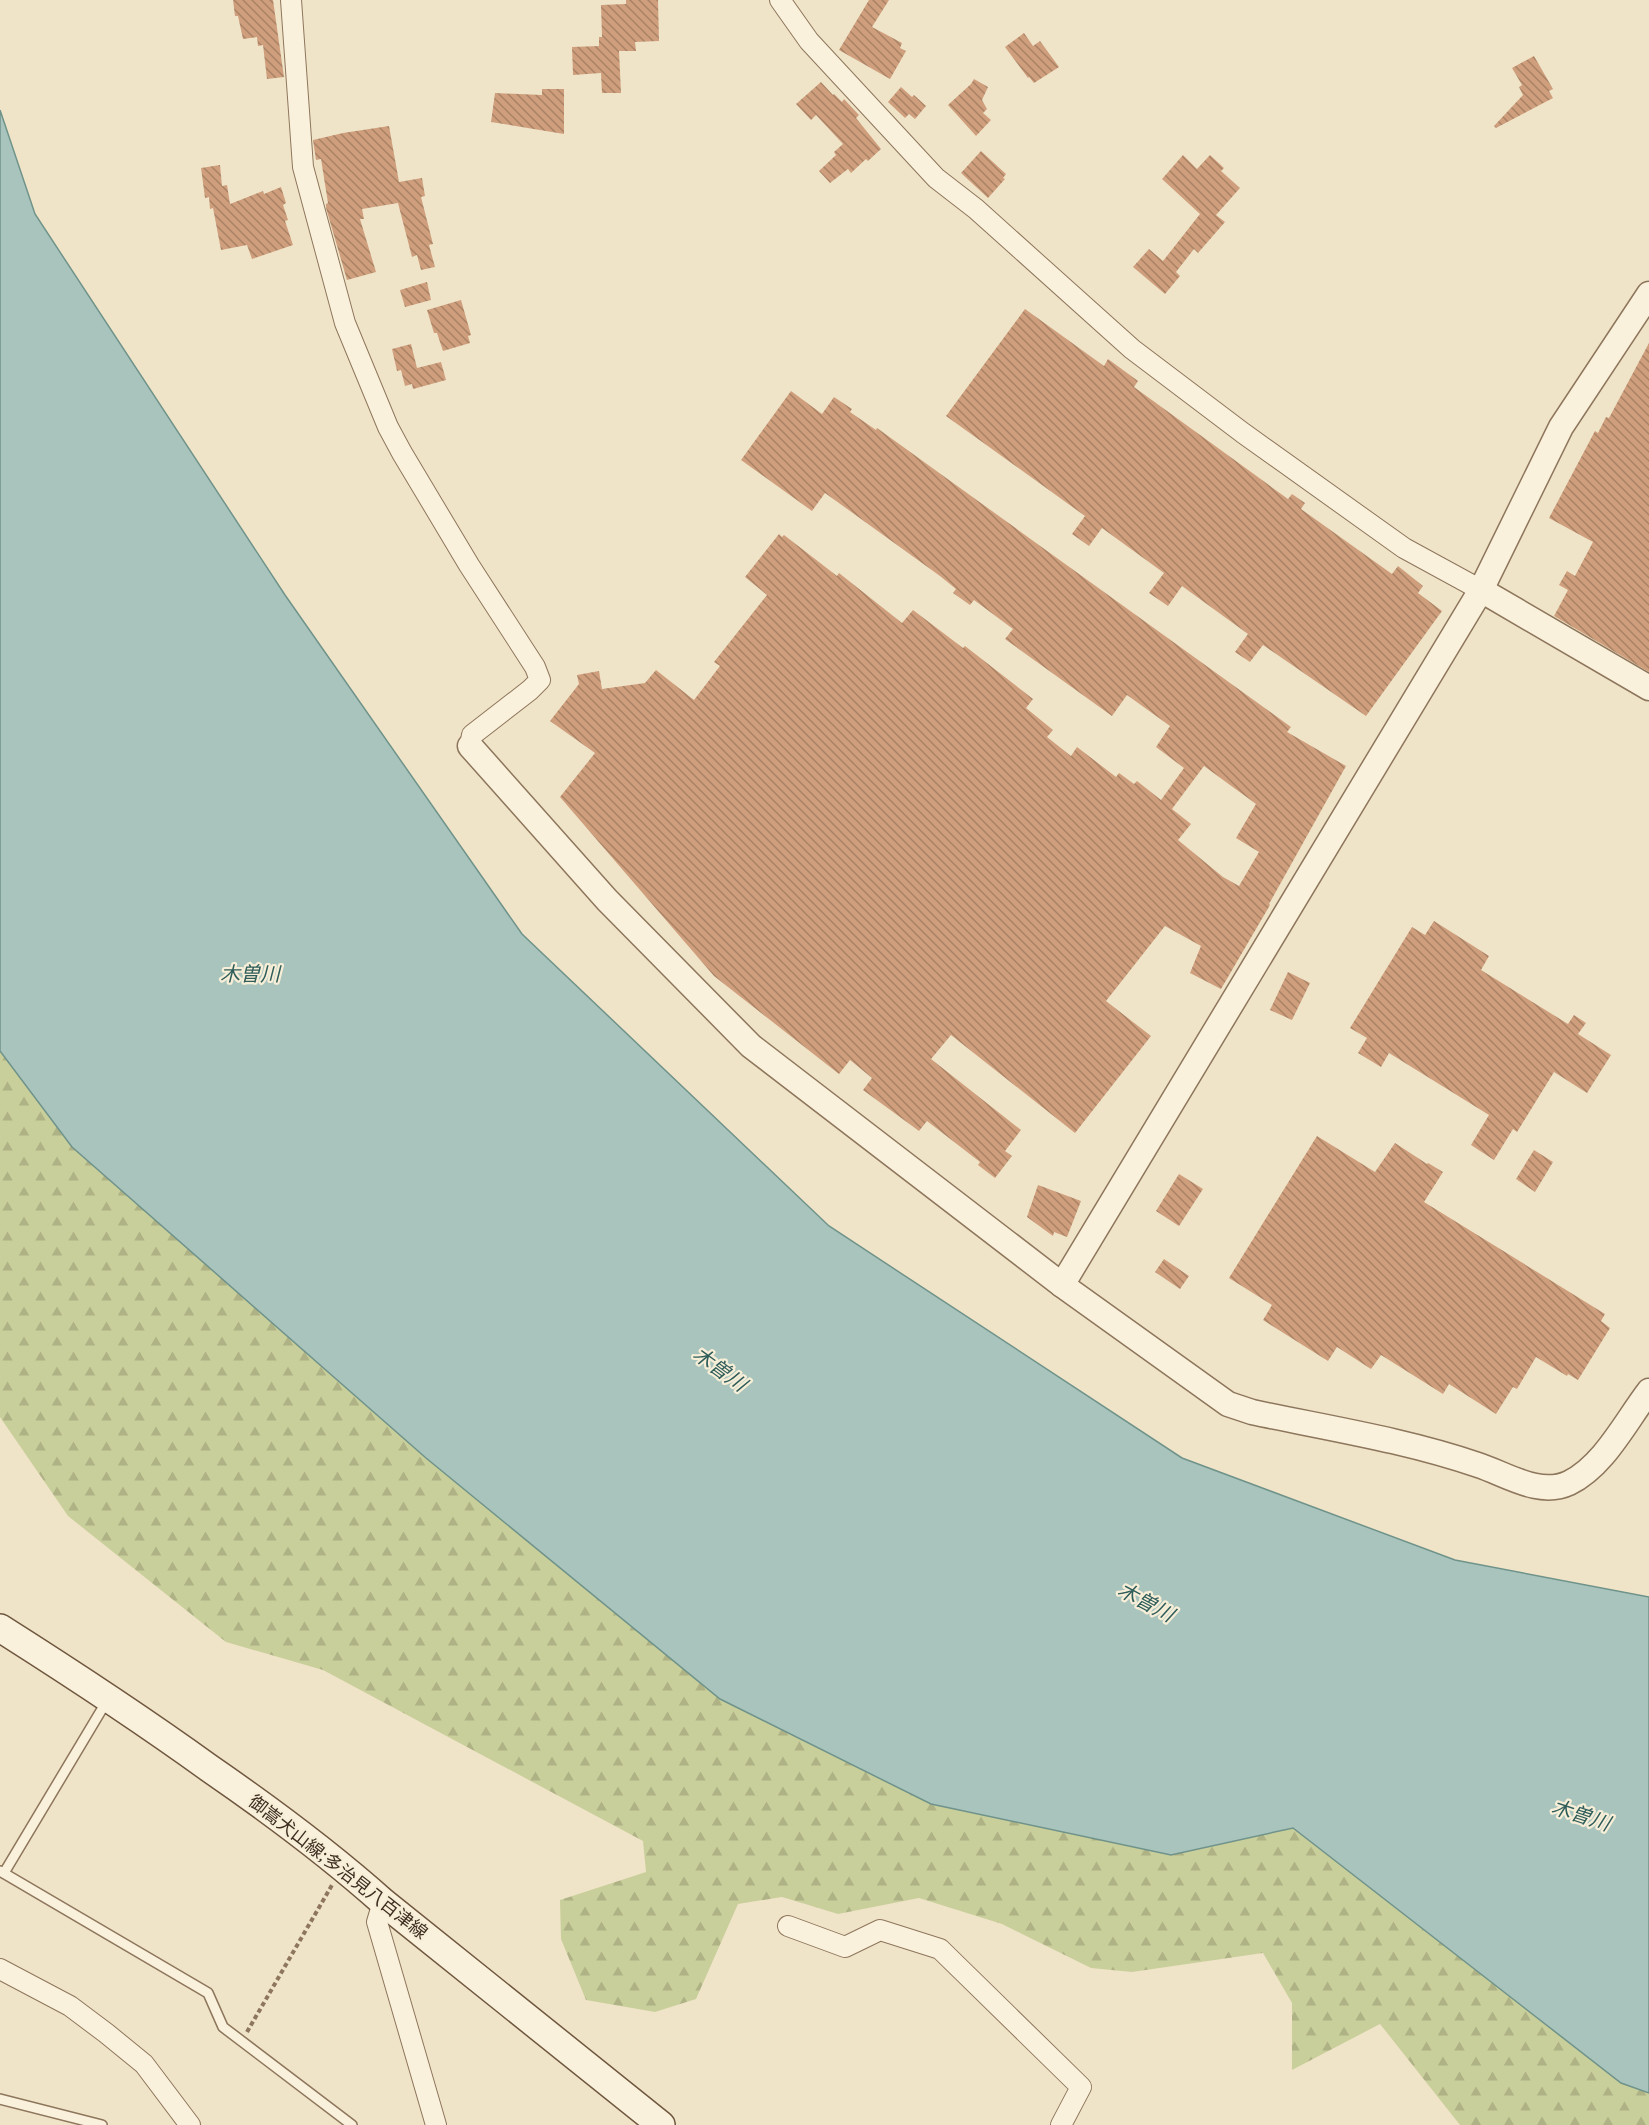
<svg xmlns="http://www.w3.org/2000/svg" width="1649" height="2125" viewBox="0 0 1649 2125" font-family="'IBM Plex Serif','Noto Sans JP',serif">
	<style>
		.forest { fill: url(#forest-firs) }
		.water { fill: #a9c4bc; stroke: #6f938a; stroke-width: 1.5 }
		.building { fill: url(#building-back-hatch); fill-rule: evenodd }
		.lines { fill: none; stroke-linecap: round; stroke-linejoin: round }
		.service-casing { stroke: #8d765c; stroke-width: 12 }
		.minor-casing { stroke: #8d765c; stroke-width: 22 }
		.tertiary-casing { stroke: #8d765c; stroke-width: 27 }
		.secondary-casing { stroke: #6f573f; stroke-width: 30 }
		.path { stroke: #8d765c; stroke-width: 4; stroke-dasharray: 4.5 3; stroke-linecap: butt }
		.service { stroke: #faf1dc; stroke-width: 9 }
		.minor { stroke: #faf1dc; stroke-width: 20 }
		.tertiary { stroke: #faf1dc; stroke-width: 24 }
		.secondary { stroke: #faf1dc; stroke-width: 27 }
		.labels { text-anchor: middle; stroke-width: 4.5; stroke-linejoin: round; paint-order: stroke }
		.street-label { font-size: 18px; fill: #3d2e20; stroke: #f7eed8 }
		.water-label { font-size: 20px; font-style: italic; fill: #2f5d5a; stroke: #f7eed8 }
	</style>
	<defs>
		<pattern id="forest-firs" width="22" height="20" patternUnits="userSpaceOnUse" patternTransform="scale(1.5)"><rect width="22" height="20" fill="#c9cf9b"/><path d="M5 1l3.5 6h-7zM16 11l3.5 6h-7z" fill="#aeb285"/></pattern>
		<pattern id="building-back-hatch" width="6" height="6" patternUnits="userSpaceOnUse" patternTransform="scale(1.5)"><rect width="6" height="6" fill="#cf9f7d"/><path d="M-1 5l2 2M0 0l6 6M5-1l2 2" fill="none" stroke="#a98266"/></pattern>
	</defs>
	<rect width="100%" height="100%" fill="#f0e4c8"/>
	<polygon class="forest" points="0,1051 72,1147 426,1458 720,1699 932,1804 1171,1855 1293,1828 1621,2083 1649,2093 1649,2125 1460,2125 1380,2024 1292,2070 1292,2003 1263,1953 1132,1972 1091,1968 1002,1924 919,1898 838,1914 782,1897 738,1904 696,1999 655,2012 586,2000 561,1939 560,1900 646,1872 643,1841 323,1670 226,1642 68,1516 0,1417"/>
	<polygon class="water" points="0,110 35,214 285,595 522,934 829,1226 1182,1458 1455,1560 1649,1597 1649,2093 1621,2083 1293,1828 1171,1855 931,1804 720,1699 426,1458 72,1147 0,1051"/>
	<g class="building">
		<polygon points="233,0 273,0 284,77 267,79 263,45 258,46 257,37 243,39 238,16 235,16"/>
		<polygon points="626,0 658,0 659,41 635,42 636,51 619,51 621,93 602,93 601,73 573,75 572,47 599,46 599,37 602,37 601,5 626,4"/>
		<polygon points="869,0 889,0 872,27 902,43 900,48 906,51 890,79 839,50"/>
		<polygon points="1024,33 1033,46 1040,41 1059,67 1034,83 1029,77 1028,78 1005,47"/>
		<polygon points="1534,56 1553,89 1549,91 1553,98 1496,128 1494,126 1523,95 1519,87 1522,85 1512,68"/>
		<polygon points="974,79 988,87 982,100 987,109 983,113 991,120 976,136 948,105 971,84"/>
		<polygon points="821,82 833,95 834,94 842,102 844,99 859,115 856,118 881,149 868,161 866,159 851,173 848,169 830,183 819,171 836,155 834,152 843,144 816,115 811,120 796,104"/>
		<polygon points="901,87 912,97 914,95 926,106 915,119 909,114 905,118 888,102"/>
		<polygon points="542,89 564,89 564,134 491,122 495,93 542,95"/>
		<polygon points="389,126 399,182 422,178 425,196 421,197 433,244 429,245 435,267 421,270 417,255 412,257 398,203 362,209 364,219 360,219 376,272 347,280 326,208 326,204 328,203 321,159 316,160 313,140 343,133"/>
		<polygon points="981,151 1006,174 1003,178 1005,179 988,198 961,173"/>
		<polygon points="1183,155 1197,169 1210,155 1224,168 1221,171 1240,188 1216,215 1225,222 1198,253 1194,249 1176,272 1180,276 1165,294 1133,267 1149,249 1163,261 1200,214 1162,179"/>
		<polygon points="220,165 222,186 227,185 230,204 263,191 264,194 281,187 286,203 283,205 288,220 285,221 293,245 252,259 247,245 221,250 213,208 210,209 209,197 205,198 201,168"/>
		<polygon points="427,282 431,300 405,307 400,290"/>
		<polygon points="461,300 471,335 468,336 470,343 443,351 437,333 434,333 427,310"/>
		<polygon points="1025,309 1104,366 1108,359 1138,381 1134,387 1288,499 1292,494 1305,503 1301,509 1392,574 1398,566 1423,586 1418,593 1442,611 1366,716 1263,645 1250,662 1235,652 1248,634 1182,586 1168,606 1149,593 1164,573 1102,528 1089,546 1072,534 1085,516 946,416"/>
		<polygon points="1649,343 1649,672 1554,616 1568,590 1559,585 1567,571 1575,576 1593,542 1549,518 1595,431 1598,433 1606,417 1609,418"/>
		<polygon points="411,344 417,368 441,362 446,380 413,389 412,384 405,386 401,370 397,371 392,349"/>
		<path d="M791 391 822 414 834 397 852 409 850 412 876 430 877 428 1291 727 1287 732 1346 766 1269 904 1270 905 1221 989 1190 973 1201 946 1165 926 1106 1001 1151 1036 1075 1133 951 1035 931 1059 1021 1130 1005 1151 1012 1156 995 1178 978 1165 980 1162 927 1121 919 1131 863 1090 872 1078 850 1060 839 1074 714 976 560 797 595 753 550 721 579 684 577 675 599 671 602 689 645 683 656 670 694 700 720 666 714 662 767 595 745 577 779 534 782 537 784 535 837 576 839 573 902 623 913 610 963 648 965 646 1033 699 1026 708 1053 730 1047 737 1071 756 1077 747 1116 777 1119 773 1134 784 1137 781 1161 800 1184 768 1156 747 1170 726 1127 695 1112 716 1005 639 1013 629 974 600 970 605 953 593 956 589 940 576 825 493 812 511 741 460ZM1204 766 1256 804 1236 838 1259 852 1239 886 1223 877 1178 840 1191 824 1172 809Z"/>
		<polygon points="1434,921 1489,956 1481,970 1568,1024 1574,1015 1586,1023 1578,1034 1611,1055 1587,1093 1554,1072 1517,1132 1513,1129 1494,1160 1471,1145 1489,1115 1389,1053 1381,1067 1358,1053 1367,1038 1350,1028 1412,927 1425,935"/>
		<polygon points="1288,972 1310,983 1292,1020 1270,1010"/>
		<polygon points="1317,1136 1375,1172 1395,1143 1427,1164 1428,1163 1443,1172 1424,1202 1605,1314 1601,1321 1610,1328 1578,1380 1568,1374 1567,1376 1536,1357 1517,1389 1513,1387 1496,1414 1449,1384 1443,1394 1381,1355 1371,1369 1337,1347 1328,1361 1263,1320 1272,1305 1229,1278"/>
		<polygon points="1534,1150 1553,1162 1535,1192 1516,1179"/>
		<polygon points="1179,1174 1203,1189 1179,1226 1156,1211"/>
		<polygon points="1038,1185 1081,1201 1067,1237 1054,1232 1053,1236 1027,1217"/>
		<polygon points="1164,1259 1189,1276 1180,1289 1155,1272"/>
	</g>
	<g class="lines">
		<g class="service-casing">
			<g id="service">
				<polyline points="0,1871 208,1993 223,2027 352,2125"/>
				<polyline points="4,1873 108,1699"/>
				<polyline points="0,2099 102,2125"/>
			</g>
		</g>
		<g class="minor-casing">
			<g id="minor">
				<polyline points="291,0 303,167 345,323 388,427 402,453 469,565 535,667 540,680 530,690 472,735 470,746"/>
				<polyline points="780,0 809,41 936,178 976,209 1132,349 1243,433 1404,548 1481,590"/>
				<polyline points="383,1902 377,1922 436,2125"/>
				<polyline points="788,1926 845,1947 880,1930 940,1949 1081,2087 1061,2125"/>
				<polyline points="0,1969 70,2006 106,2033 144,2064 190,2125"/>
			</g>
		</g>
		<g class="tertiary-casing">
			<g id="tertiary">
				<polyline points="1481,590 1649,688"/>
				<path d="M470 746 607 900 751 1046 1062 1285 1228 1404 1252 1412C1327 1428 1405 1440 1478 1465 1506 1474 1539 1497 1569 1483 1604 1466 1626 1421 1649 1391"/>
				<polyline points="1062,1285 1481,590 1561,427 1649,294"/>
			</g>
		</g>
		<g class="secondary-casing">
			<path id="secondary" d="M0 1628C71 1673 141 1719 209 1768 270 1810 328 1853 383 1902L661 2125"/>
		</g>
		<polyline class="path" points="247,2032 332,1885"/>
		<use href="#service" class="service"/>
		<use href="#minor" class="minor"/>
		<use href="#tertiary" class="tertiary"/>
		<use href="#secondary" class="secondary"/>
	</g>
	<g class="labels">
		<g class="street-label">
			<text transform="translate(338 1867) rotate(38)" y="6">御嵩犬山線;多治見八百津線</text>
		</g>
		<g class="water-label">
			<text x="250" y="981">木曽川</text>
			<text transform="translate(720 1369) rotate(36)" y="7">木曽川</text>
			<text transform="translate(1146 1602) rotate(28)" y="7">木曽川</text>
			<text transform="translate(1581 1815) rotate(18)" y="7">木曽川</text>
		</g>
	</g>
</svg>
